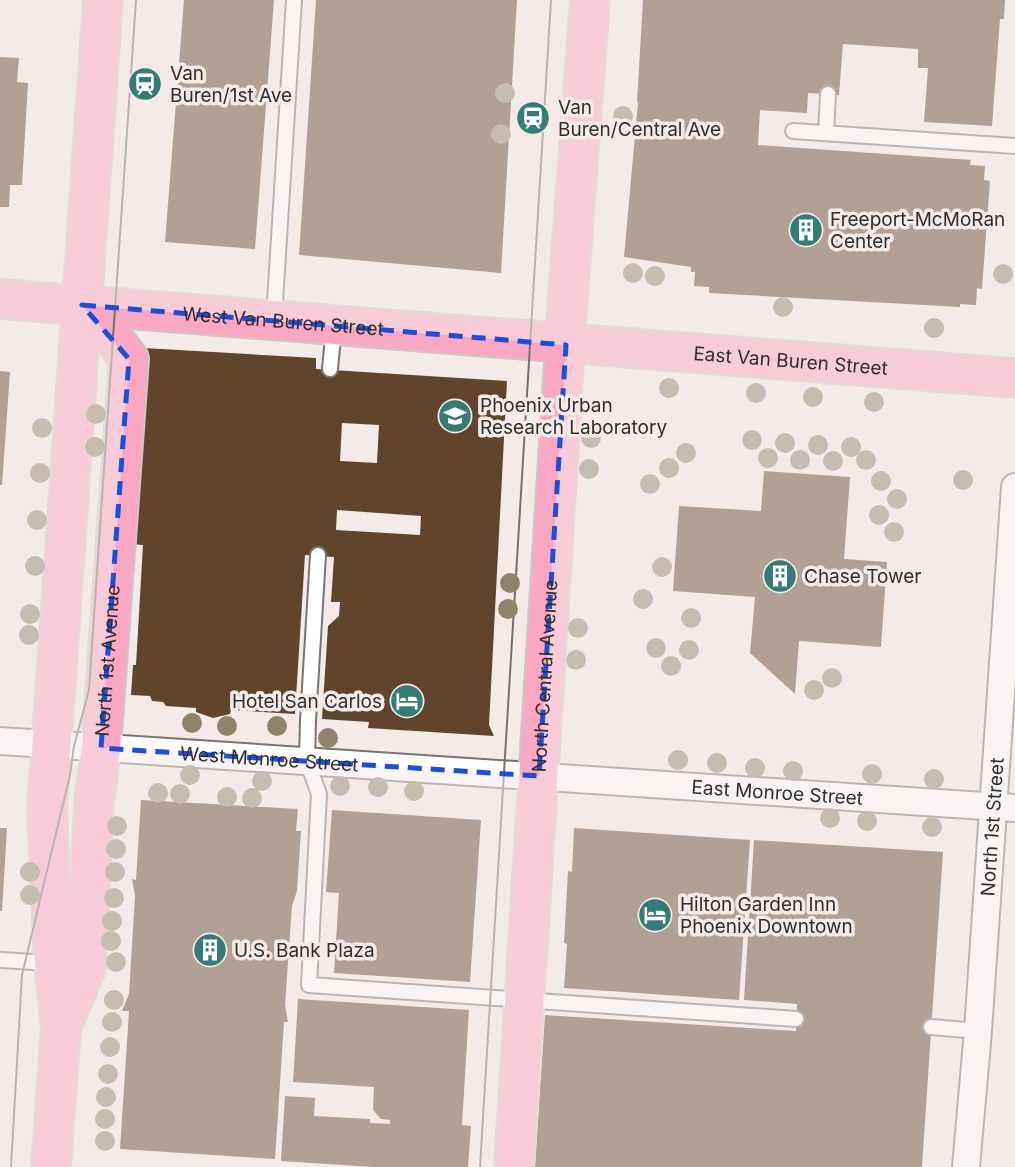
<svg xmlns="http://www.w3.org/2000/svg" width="1015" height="1167" viewBox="0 0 1015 1167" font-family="Inter,sans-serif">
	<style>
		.building { fill: #60452c; fill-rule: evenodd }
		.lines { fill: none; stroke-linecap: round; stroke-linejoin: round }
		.service-casing { stroke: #7b7371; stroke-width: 18 }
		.minor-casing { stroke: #7b7371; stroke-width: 30 }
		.primary-casing { stroke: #c9c9c8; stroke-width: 42 }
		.service { stroke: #fff; stroke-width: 14 }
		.minor { stroke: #fff; stroke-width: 26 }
		.primary { stroke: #faa7c4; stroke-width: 38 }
		.tram { stroke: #75706f; stroke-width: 2 }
		.tree { fill: #8f8469 }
		.marked { fill: none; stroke: #1d4ed8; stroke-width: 5; stroke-dasharray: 14 9; stroke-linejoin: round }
		.labels { text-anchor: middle; stroke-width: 7; stroke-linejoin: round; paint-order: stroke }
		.poi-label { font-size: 19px; fill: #312e2d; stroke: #f4ebe9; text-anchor: start }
		.street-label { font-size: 19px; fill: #312e2d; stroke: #f4ebe9 }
	</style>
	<rect width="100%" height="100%" fill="#f4ebe9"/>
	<g class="building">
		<polygon points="184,0 274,0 255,249 165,242"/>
		<polygon points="316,0 517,0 501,273 299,255"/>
		<polygon points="643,0 1005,0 1004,19 1000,19 992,126 924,122 928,68 918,68 918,49 843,44 839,95 808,93 807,113 760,110 758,145 971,160 970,165 985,166 984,180 990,181 982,289 977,288 976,305 960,304 960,307 709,293 709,287 694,286 695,272 691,272 691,267 624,257 638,102 637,102"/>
		<polygon points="0,57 19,58 17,82 28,83 22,185 10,185 9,207 0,207"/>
		<path d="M144 348 316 358V369L507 381 489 725 494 736 368 728 369 722 322 719 328 626 339 616 340 602H331L334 557 305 555 295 714 231 710 230 714 213 718 196 712V708L166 706 163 702 152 701 150 696 131 695 133 665H136L143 545 132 544ZM342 423 379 425 377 463 340 461ZM337 510 421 516 420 535 336 530Z"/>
		<polygon points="0,371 10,372 2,485 0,485"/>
		<polygon points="764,471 850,477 844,559 887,562 881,647 799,641 795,694 750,653 755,597 673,591 679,506 761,511"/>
		<polygon points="141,800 298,809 296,831 301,831 297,891 292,906 285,1005 288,1022 284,1022 275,1159 120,1149 129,1011 122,1011 129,994 135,896 132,879 136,880"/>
		<polygon points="332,810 481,820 470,982 334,973 339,893 326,892"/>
		<polygon points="0,828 7,828 2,911 0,911"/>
		<polygon points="574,828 750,840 739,1000 564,988 567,944 564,943 568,871 572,872"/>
		<polygon points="754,840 943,852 922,1167 535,1167 545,1015 796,1031 797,1004 744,1000"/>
		<polygon points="298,999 469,1010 462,1125 471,1126 468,1167 374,1167 281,1161 285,1096 315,1098 314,1116 370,1119 370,1123 390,1124 390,1120 381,1119 373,1110 374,1087 293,1082"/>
	</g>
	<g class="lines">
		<g class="service-casing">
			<g id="service">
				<polyline points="793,131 1015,146"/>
				<polyline points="826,133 828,94"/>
				<polyline points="274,318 294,0"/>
				<polyline points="330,369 334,327"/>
				<polyline points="318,555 308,720 307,761 319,794 309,985 796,1019"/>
				<polyline points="0,960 51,963"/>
				<polyline points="931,1027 978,1031"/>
			</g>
		</g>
		<g class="minor-casing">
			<g id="minor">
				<path id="s1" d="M0 741 1015 808"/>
				<path id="s2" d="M966 1167 978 1031 1015 487"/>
			</g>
		</g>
		<g class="primary-casing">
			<g id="primary">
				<path id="s3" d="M0 299 1015 378"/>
				<path id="s4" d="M62 1026 86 968 94 803 101 748 129 359 114 339 82 305"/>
				<polyline points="51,1167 61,1028 54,963 47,809 103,0"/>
				<path id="s5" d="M514 1167 569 282 590 0"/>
			</g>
		</g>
		<use href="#service" class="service"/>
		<use href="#minor" class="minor"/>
		<use href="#primary" class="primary"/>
		<g class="tram">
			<polyline points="11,1167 22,975 70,775 74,746 89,690 136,0"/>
			<polyline points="480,1167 551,0"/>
		</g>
	</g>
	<g class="tree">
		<circle cx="505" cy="93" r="10"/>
		<circle cx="623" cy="116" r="10"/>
		<circle cx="501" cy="134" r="10"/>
		<circle cx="633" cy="273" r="10"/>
		<circle cx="1003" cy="274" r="10"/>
		<circle cx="655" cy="276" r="10"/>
		<circle cx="783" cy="307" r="10"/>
		<circle cx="934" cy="328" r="10"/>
		<circle cx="669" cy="388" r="10"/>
		<circle cx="756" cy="393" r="10"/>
		<circle cx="813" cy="397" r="10"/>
		<circle cx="874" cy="402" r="10"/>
		<circle cx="96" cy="414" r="10"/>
		<circle cx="42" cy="428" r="10"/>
		<circle cx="591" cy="438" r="10"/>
		<circle cx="752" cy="440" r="10"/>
		<circle cx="785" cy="443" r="10"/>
		<circle cx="818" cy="445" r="10"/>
		<circle cx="95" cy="447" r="10"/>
		<circle cx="851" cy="447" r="10"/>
		<circle cx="686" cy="453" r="10"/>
		<circle cx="768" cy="458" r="10"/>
		<circle cx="800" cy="460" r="10"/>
		<circle cx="866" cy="460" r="10"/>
		<circle cx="833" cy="461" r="10"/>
		<circle cx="669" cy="468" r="10"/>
		<circle cx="589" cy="469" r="10"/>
		<circle cx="40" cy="473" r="10"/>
		<circle cx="963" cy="480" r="10"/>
		<circle cx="881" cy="481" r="10"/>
		<circle cx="650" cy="484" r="10"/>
		<circle cx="897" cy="499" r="10"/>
		<circle cx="879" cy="515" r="10"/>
		<circle cx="37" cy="520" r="10"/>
		<circle cx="894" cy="532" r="10"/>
		<circle cx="35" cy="566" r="10"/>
		<circle cx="662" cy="567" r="10"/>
		<circle cx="510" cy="583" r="10"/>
		<circle cx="643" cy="599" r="10"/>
		<circle cx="508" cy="609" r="10"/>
		<circle cx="30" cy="614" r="10"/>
		<circle cx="691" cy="618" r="10"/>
		<circle cx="578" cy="628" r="10"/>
		<circle cx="29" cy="635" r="10"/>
		<circle cx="656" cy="648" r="10"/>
		<circle cx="689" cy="650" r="10"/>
		<circle cx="576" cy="660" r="10"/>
		<circle cx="671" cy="666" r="10"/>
		<circle cx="832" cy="678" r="10"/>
		<circle cx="814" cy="690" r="10"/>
		<circle cx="192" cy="723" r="10"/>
		<circle cx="227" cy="726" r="10"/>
		<circle cx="277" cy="726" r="10"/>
		<circle cx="328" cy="738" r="10"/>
		<circle cx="678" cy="760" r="10"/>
		<circle cx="717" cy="763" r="10"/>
		<circle cx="755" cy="768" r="10"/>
		<circle cx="793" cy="771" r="10"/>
		<circle cx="872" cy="774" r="10"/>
		<circle cx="190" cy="775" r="10"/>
		<circle cx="934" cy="779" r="10"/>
		<circle cx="262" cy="781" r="10"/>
		<circle cx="340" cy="786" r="10"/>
		<circle cx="378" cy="787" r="10"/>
		<circle cx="414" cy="791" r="10"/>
		<circle cx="158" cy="793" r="10"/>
		<circle cx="180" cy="794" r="10"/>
		<circle cx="227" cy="797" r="10"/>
		<circle cx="252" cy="798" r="10"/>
		<circle cx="830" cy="818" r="10"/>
		<circle cx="867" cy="821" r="10"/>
		<circle cx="117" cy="826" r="10"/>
		<circle cx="932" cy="827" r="10"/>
		<circle cx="116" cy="849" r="10"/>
		<circle cx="30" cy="872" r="10"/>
		<circle cx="115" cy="872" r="10"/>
		<circle cx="30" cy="895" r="10"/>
		<circle cx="114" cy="898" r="10"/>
		<circle cx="112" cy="921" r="10"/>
		<circle cx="111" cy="941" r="10"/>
		<circle cx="116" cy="962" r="10"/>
		<circle cx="114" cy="1000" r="10"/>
		<circle cx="112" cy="1022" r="10"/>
		<circle cx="110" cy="1047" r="10"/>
		<circle cx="108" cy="1074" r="10"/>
		<circle cx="106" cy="1097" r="10"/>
		<circle cx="105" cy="1119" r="10"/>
		<circle cx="105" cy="1141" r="10"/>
	</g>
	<path d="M0 0H1015V1167H0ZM82 305 566 345 539 776 101 748 129 359Z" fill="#f4ebe9" fill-opacity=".55" fill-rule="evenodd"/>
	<path class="marked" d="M82 305 566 345 539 776 101 748 129 359Z"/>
	<defs>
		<g id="station-disc" transform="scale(1.75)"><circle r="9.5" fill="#347c75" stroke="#f4ebe9"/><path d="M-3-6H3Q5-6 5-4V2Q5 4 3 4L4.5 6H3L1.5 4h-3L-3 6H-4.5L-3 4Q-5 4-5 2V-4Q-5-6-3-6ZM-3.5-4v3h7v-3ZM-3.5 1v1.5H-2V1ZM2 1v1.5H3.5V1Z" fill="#fff"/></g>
		<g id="building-disc" transform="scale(1.75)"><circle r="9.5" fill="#347c75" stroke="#f4ebe9"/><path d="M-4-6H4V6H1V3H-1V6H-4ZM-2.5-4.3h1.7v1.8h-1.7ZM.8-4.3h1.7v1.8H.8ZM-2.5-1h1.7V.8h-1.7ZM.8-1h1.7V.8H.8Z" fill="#fff"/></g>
		<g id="university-disc" transform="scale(1.75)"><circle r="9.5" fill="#347c75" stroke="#f4ebe9"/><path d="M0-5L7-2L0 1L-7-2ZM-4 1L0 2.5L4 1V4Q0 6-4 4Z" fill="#fff"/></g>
		<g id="hotel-disc" transform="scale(1.75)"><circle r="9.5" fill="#347c75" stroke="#f4ebe9"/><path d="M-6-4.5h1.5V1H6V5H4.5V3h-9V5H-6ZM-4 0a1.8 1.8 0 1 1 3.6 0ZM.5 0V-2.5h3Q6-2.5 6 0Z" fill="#fff"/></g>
	</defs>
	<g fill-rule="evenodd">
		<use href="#station-disc" x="145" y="84"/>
		<use href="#station-disc" x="533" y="118"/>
		<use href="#building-disc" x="806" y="230"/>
		<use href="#university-disc" x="455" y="416"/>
		<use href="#building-disc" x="780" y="576"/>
		<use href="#hotel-disc" x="407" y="701"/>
		<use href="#hotel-disc" x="655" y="915"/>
		<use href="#building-disc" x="210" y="950"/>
	</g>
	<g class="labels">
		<g class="poi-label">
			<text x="170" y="80">Van<tspan x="170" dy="22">Buren/1st Ave</tspan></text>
			<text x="558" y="114">Van<tspan x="558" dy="22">Buren/Central Ave</tspan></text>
			<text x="830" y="226">Freeport-McMoRan<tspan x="830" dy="22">Center</tspan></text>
			<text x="480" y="412">Phoenix Urban<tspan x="480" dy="22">Research Laboratory</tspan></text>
			<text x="804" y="583">Chase Tower</text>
			<text x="382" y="708" text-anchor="end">Hotel San Carlos</text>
			<text x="680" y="911">Hilton Garden Inn<tspan x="680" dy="22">Phoenix Downtown</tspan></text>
			<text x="234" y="957">U.S. Bank Plaza</text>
		</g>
		<g class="street-label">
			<text dy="7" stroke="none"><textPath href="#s3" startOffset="284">West Van Buren Street</textPath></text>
			<text dy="7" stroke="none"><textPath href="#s3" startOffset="793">East Van Buren Street</textPath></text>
			<text dy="7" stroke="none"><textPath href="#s4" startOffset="371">North 1st Avenue</textPath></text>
			<text dy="7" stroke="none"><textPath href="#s5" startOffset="492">North Central Avenue</textPath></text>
			<text dy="7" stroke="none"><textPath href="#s1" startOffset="270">West Monroe Street</textPath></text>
			<text dy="7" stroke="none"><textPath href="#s1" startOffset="779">East Monroe Street</textPath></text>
			<text dy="7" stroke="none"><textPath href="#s2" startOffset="341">North 1st Street</textPath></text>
		</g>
	</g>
</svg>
